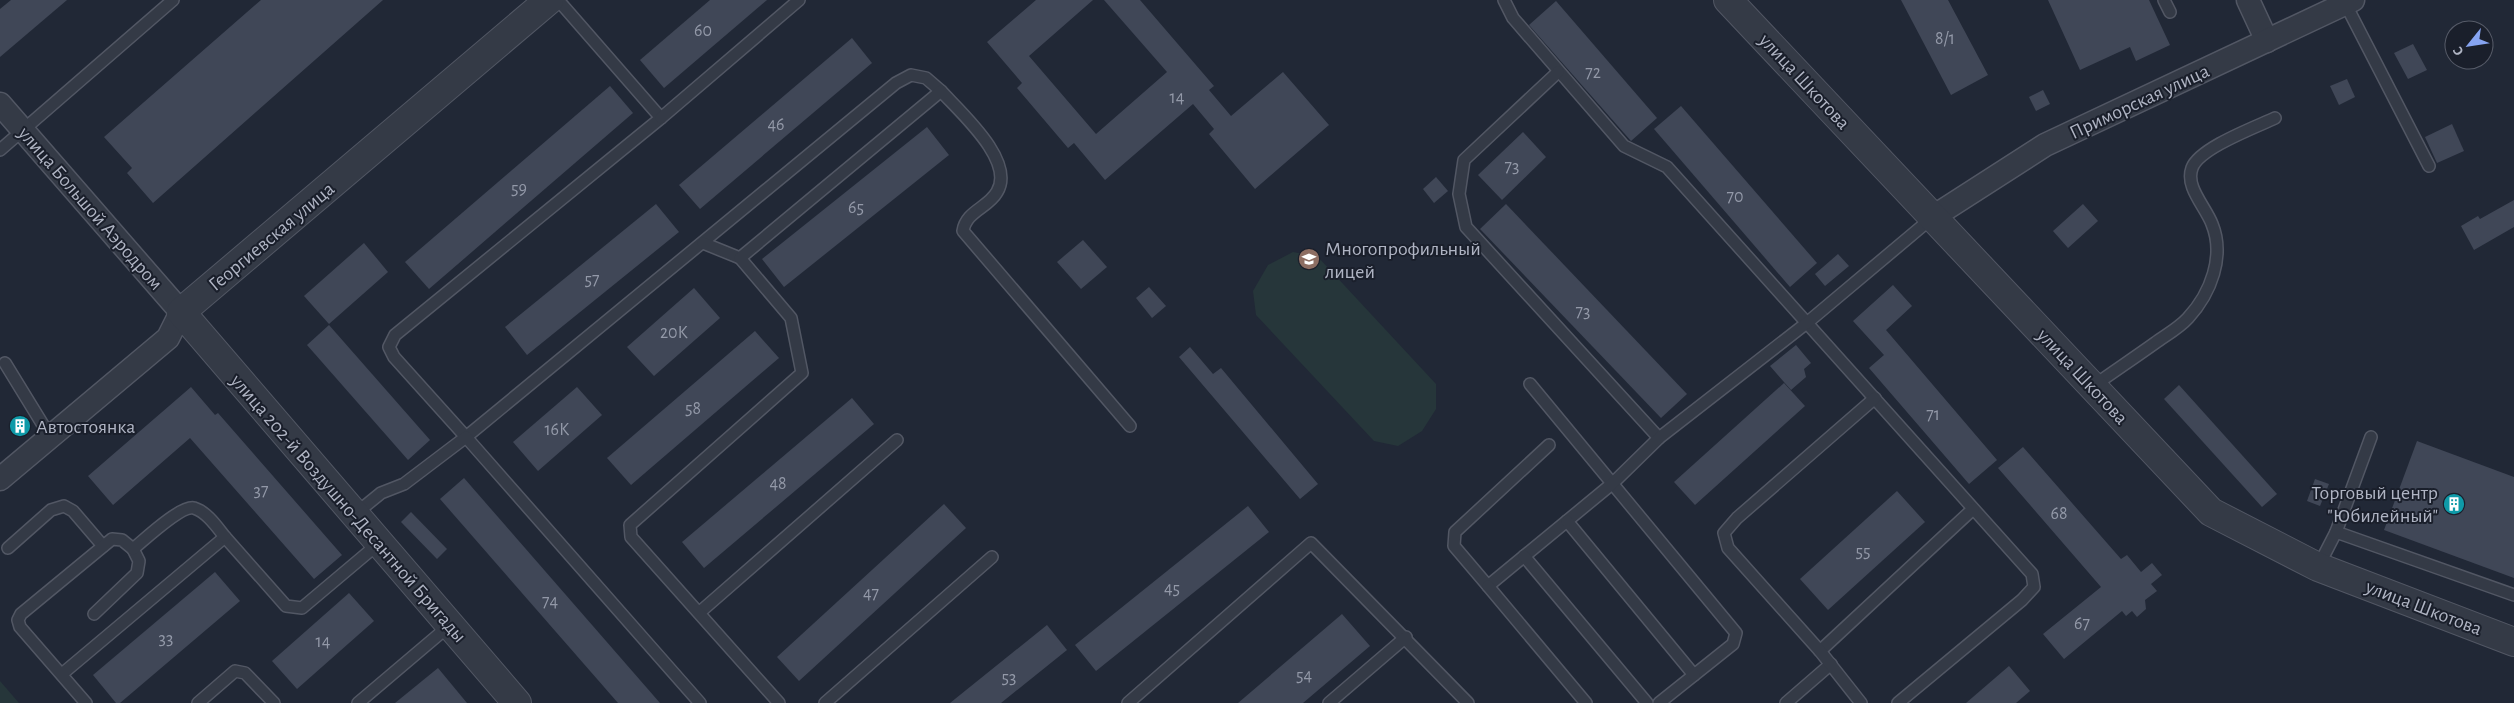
<svg xmlns="http://www.w3.org/2000/svg" width="2514" height="703" viewBox="0 0 2514 703" font-family="'Alegreya Sans',sans-serif">
	<style>
		.green { fill: #26363a }
		.building { fill: #404757 }
		.lines { fill: none; stroke-linecap: round; stroke-linejoin: round }
		.service-casing { stroke: #525764; stroke-width: 14 }
		.minor-casing { stroke: #525764; stroke-width: 25 }
		.tertiary-casing { stroke: #525764; stroke-width: 30 }
		.service { stroke: #343a46; stroke-width: 11 }
		.minor { stroke: #343a46; stroke-width: 22 }
		.tertiary { stroke: #343a46; stroke-width: 28 }
		.labels { text-anchor: middle; stroke-width: 4; stroke-linejoin: round; paint-order: stroke }
		.number-label { font-size: 18px; fill: #9399a8 }
		.street-label { font-size: 20px; fill: #afb4c3; stroke: #1a1f2b }
		.poi-label { font-size: 20px; fill: #afb4c3; stroke: #1a1f2b; text-anchor: start }
	</style>
	<rect width="100%" height="100%" fill="#212836"/>
	<g class="green">
		<polygon points="1293,252 1318,257 1436,384 1436,409 1422,431 1398,446 1374,441 1256,315 1253,291 1268,265"/>
		<polygon points="0,681 19,703 0,703"/>
	</g>
	<g class="building">
		<polygon points="11,0 67,0 0,57 0,9"/>
		<polygon points="261,0 383,0 153,203 127,173 132,168 104,137"/>
		<polygon points="710,0 767,0 664,88 640,60"/>
		<polygon points="1036,0 1093,0 1029,56 1096,134 1167,72 1104,0 1140,0 1214,86 1209,90 1231,116 1283,72 1329,125 1255,189 1209,134 1214,129 1193,104 1105,180 1074,143 1068,148 1017,88 1022,83 987,42"/>
		<polygon points="1901,0 1948,0 1988,75 1951,95"/>
		<polygon points="2048,0 2149,0 2170,45 2136,61 2130,47 2080,70"/>
		<polygon points="1556,1 1657,118 1631,141 1529,25"/>
		<polygon points="852,38 872,63 700,209 679,185"/>
		<polygon points="2413,44 2427,70 2408,79 2394,53"/>
		<polygon points="2347,79 2355,97 2339,105 2330,86"/>
		<polygon points="610,86 633,113 429,289 405,262"/>
		<polygon points="2043,90 2050,104 2036,111 2029,97"/>
		<polygon points="1681,106 1817,263 1790,287 1654,129"/>
		<polygon points="2452,124 2464,151 2437,163 2425,137"/>
		<polygon points="927,127 949,155 784,287 762,259"/>
		<polygon points="1523,132 1546,157 1502,200 1478,175"/>
		<polygon points="1436,177 1448,191 1434,203 1423,189"/>
		<polygon points="2514,200 2514,227 2474,250 2461,226 2478,216 2480,219"/>
		<polygon points="656,204 679,232 527,355 505,327"/>
		<polygon points="1506,204 1687,394 1661,418 1480,229"/>
		<polygon points="2083,204 2098,221 2068,248 2053,231"/>
		<polygon points="1083,240 1107,267 1081,289 1057,262"/>
		<polygon points="364,243 388,272 329,324 304,296"/>
		<polygon points="1838,254 1849,266 1825,286 1815,274"/>
		<polygon points="1893,285 1912,306 1886,330 1997,460 1969,484 1869,368 1884,355 1853,321"/>
		<polygon points="1149,287 1166,306 1152,318 1136,298"/>
		<polygon points="694,288 720,318 654,376 627,347"/>
		<polygon points="329,325 430,440 408,460 307,345"/>
		<polygon points="755,331 779,358 631,485 607,458"/>
		<polygon points="1796,345 1811,363 1804,369 1806,377 1791,390 1770,366"/>
		<polygon points="1190,347 1213,374 1221,368 1318,484 1300,499 1179,357"/>
		<polygon points="1784,383 1805,406 1695,505 1674,482"/>
		<polygon points="2179,385 2277,494 2262,507 2164,399"/>
		<polygon points="191,387 215,415 218,413 342,555 314,579 190,438 113,505 88,476"/>
		<polygon points="577,387 602,415 538,471 513,442"/>
		<polygon points="852,398 874,424 704,568 682,542"/>
		<polygon points="2417,441 2514,477 2514,578 2384,530"/>
		<polygon points="2023,447 2121,559 2127,555 2141,572 2152,563 2162,575 2151,584 2157,591 2145,600 2146,609 2137,617 2132,611 2126,616 2122,611 2064,659 2043,634 2101,587 1998,468"/>
		<polygon points="464,478 660,703 618,703 440,499"/>
		<polygon points="2315,479 2329,484 2320,506 2307,501"/>
		<polygon points="1897,491 1925,522 1828,610 1800,579"/>
		<polygon points="944,504 966,528 799,681 777,657"/>
		<polygon points="1248,506 1269,532 1096,671 1075,645"/>
		<polygon points="411,512 447,549 437,559 401,522"/>
		<polygon points="215,572 240,601 120,703 116,703 93,675"/>
		<polygon points="349,593 374,621 297,689 272,661"/>
		<polygon points="1342,614 1370,646 1303,703 1238,703"/>
		<polygon points="1047,625 1067,650 1001,703 950,703"/>
		<polygon points="2009,666 2030,691 2016,703 1966,703"/>
		<polygon points="438,668 467,703 395,703"/>
	</g>
	<g class="lines">
		<g class="service-casing">
			<g id="service">
				<polyline points="558,0 661,118 395,335 389,347 394,357 466,437 896,83 911,75 926,78 941,91"/>
				<polyline points="1504,0 1513,18 1624,146 1667,167 2032,574 2034,587 2022,600 1898,703"/>
				<polyline points="2164,0 2170,12"/>
				<polyline points="2345,3 2429,166"/>
				<polyline points="1558,72 1464,160 1459,194 1466,227 1659,438"/>
				<polyline points="661,118 799,0"/>
				<polyline points="0,150 173,0"/>
				<polyline points="703,243 740,258"/>
				<polyline points="5,363 51,438"/>
				<polyline points="1530,384 1736,633 1733,644 1659,703"/>
				<path d="M2092 387C2113 372 2134 358 2155 343 2166 335 2179 328 2188 318 2211 293 2225 256 2212 224 2205 206 2185 187 2192 168 2199 148 2256 127 2275 118"/>
				<polyline points="1549,445 1455,532 1454,546 1488,586 1613,483 1659,438 1808,322 1933,217"/>
				<polyline points="354,515 381,493 404,484 466,437 700,703"/>
				<polyline points="1567,521 1694,675"/>
				<polyline points="2336,532 2371,437"/>
				<polyline points="8,548 51,510 64,506 73,511 103,546"/>
				<polyline points="1524,556 1647,703"/>
				<polyline points="2318,567 2336,532 2514,595"/>
				<polyline points="1488,586 1586,703"/>
				<polyline points="700,612 897,440"/>
				<polyline points="94,614 137,573 139,561 133,549"/>
				<polyline points="1820,651 1973,509"/>
				<polyline points="62,674 225,537 286,606 302,608 378,544"/>
				<path d="M86 703 20 627 18 620 21 614 112 539 122 540 133 549C144 540 181 505 194 508 207 512 217 527 225 537"/>
				<polyline points="198,703 235,671 245,673 274,703"/>
				<polyline points="358,703 450,625"/>
				<path d="M779 703 631 537 630 525 802 373 791 318 740 258 941 91C960 112 1016 161 997 192 988 208 966 211 963 231L1130 426"/>
				<polyline points="825,703 992,557"/>
				<polyline points="1128,703 1311,543 1468,703"/>
				<polyline points="1329,703 1406,637"/>
				<polyline points="1786,703 1831,664"/>
				<polyline points="1861,703 1820,651 1728,548 1724,533 1737,518 1875,398"/>
			</g>
		</g>
		<g class="minor-casing">
			<g id="minor">
				<polyline points="2248,0 2267,41"/>
				<polyline points="0,104 181,312 168,338 0,479"/>
				<polyline points="1933,217 2045,145 2353,0"/>
			</g>
		</g>
		<g class="tertiary-casing">
			<g id="tertiary">
				<polyline points="1728,0 2211,512 2318,567 2514,642"/>
				<polyline points="517,703 181,312 549,0"/>
			</g>
		</g>
		<use href="#service" class="service"/>
		<use href="#minor" class="minor"/>
		<use href="#tertiary" class="tertiary"/>
	</g>
	<defs>
		<g id="school-disc" transform="scale(1.125)"><circle r="9.5" fill="#8d6e63" stroke="#1a1f2b"/><path d="M0-5L7-2L0 1L-7-2ZM-4 1L0 2.5L4 1V4Q0 6-4 4Z" fill="#fff"/></g>
		<g id="building-disc" transform="scale(1.125)"><circle r="9.5" fill="#0f9aa8" stroke="#1a1f2b"/><path d="M-4-6H4V6H1V3H-1V6H-4ZM-2.5-4.3h1.7v1.8h-1.7ZM.8-4.3h1.7v1.8H.8ZM-2.5-1h1.7V.8h-1.7ZM.8-1h1.7V.8H.8Z" fill="#fff"/></g>
	</defs>
	<g fill-rule="evenodd">
		<use href="#school-disc" x="1309" y="259"/>
		<use href="#building-disc" x="20" y="426"/>
		<use href="#building-disc" x="2454" y="504"/>
	</g>
	<g class="labels">
		<g class="number-label">
			<text x="703" y="36">60</text>
			<text x="1945" y="44">8/1</text>
			<text x="1593" y="78">72</text>
			<text x="1177" y="103">14</text>
			<text x="776" y="130">46</text>
			<text x="1512" y="172">73</text>
			<text x="519" y="194">59</text>
			<text x="1735" y="202">70</text>
			<text x="856" y="213">65</text>
			<text x="592" y="285">57</text>
			<text x="1583" y="317">73</text>
			<text x="674" y="338">20К</text>
			<text x="693" y="414">58</text>
			<text x="1933" y="420">71</text>
			<text x="557" y="435">16К</text>
			<text x="778" y="489">48</text>
			<text x="261" y="496">37</text>
			<text x="2059" y="519">68</text>
			<text x="1863" y="557">55</text>
			<text x="1172" y="594">45</text>
			<text x="871" y="599">47</text>
			<text x="550" y="607">74</text>
			<text x="2082" y="629">67</text>
			<text x="166" y="644">33</text>
			<text x="323" y="647">14</text>
			<text x="1304" y="681">54</text>
			<text x="1009" y="683">53</text>
		</g>
		<g class="street-label">
			<text transform="translate(1805 81) rotate(47)" y="7">улица Шкотова</text>
			<text transform="translate(2139 101) rotate(-25)" y="7">Приморская улица</text>
			<text transform="translate(91 208) rotate(49)" y="7">улица Большой Аэродром</text>
			<text transform="translate(271 236) rotate(-40)" y="7">Георгиевская улица</text>
			<text transform="translate(2083 376) rotate(47)" y="7">улица Шкотова</text>
			<text transform="translate(349 508) rotate(49)" y="7">улица 202-й Воздушно-Десантной Бригады</text>
			<text transform="translate(2424 607) rotate(21)" y="7">улица Шкотова</text>
		</g>
		<g class="poi-label">
			<text x="1325" y="255">Многопрофильный<tspan x="1325" dy="23">лицей</tspan></text>
			<text x="36" y="433">Автостоянка</text>
			<text x="2438" y="499" text-anchor="end">Торговый центр<tspan x="2438" dy="23">"Юбилейный"</tspan></text>
		</g>
	</g>
	<g transform="translate(2469 45) rotate(240)"><circle r="24" fill="#1a1f2b" stroke="#565b68"/>
	<path d="M0-4L9 19L0 12L-9 19Z" fill="#86a4f1"/>
	<text y="-8" font-size="14" font-weight="bold" text-anchor="middle" fill="#afb4c3">С</text>
	</g>
</svg>
